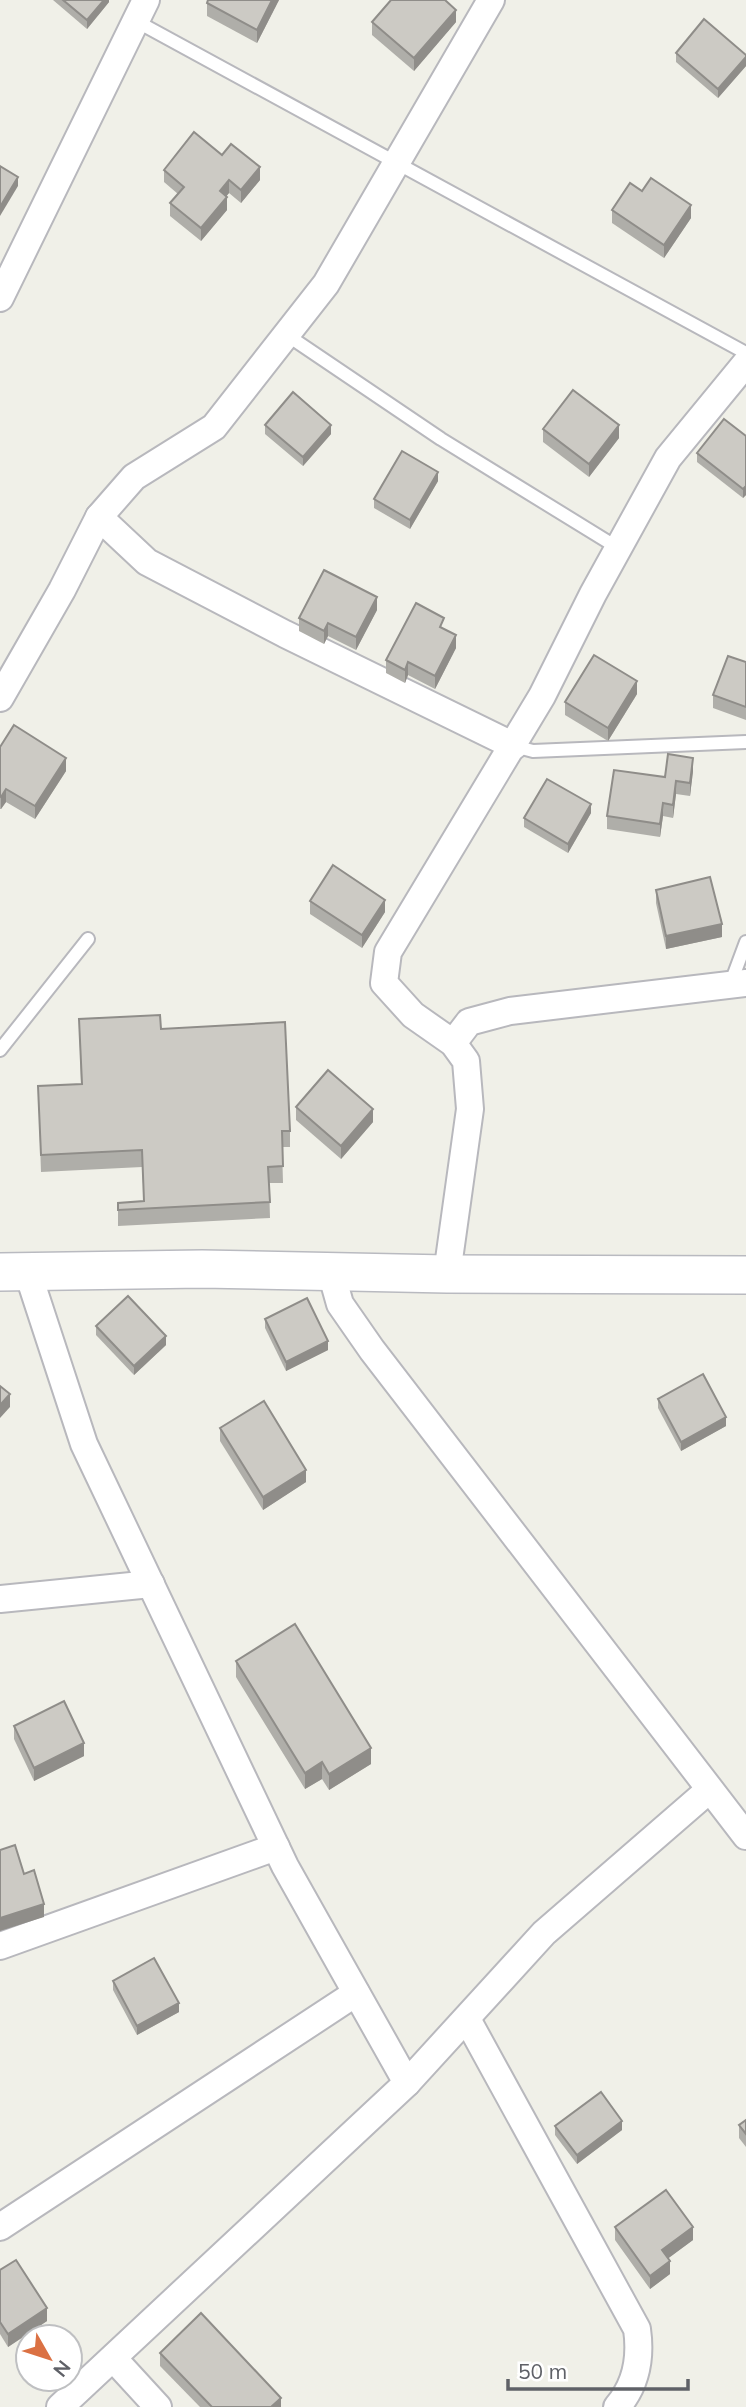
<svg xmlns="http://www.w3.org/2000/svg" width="746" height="2407" viewBox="0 0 746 2407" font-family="Mulish,sans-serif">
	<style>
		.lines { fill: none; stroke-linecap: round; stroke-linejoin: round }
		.lane-casing { stroke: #b8b8bd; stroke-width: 16 }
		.street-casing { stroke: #b8b8bd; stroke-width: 30 }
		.secondary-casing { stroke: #b9bac0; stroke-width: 40 }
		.lane { stroke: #fff; stroke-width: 12 }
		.street { stroke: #fff; stroke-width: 26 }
		.secondary { stroke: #fff; stroke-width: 37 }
		.wall { fill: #afaea9 }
		.shaded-wall { fill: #8f8d89 }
		.building { fill: #cccac4; stroke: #8f8d89; stroke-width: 2 }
	</style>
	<rect width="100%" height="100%" fill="#f0f0e8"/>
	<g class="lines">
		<g class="lane-casing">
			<g id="lane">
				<polyline points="136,21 746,353"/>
				<polyline points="287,335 441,439 618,548"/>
				<polyline points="514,746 533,751 746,742"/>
				<polyline points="730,985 746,942"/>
				<polyline points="0,1050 88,939"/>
			</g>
		</g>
		<g class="street-casing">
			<g id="street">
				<polyline points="0,298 146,0"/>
				<polyline points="99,517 147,562 285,634 514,746"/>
				<polyline points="0,698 62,590 99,517 134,477 214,427 326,284 491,0"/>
				<polyline points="453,1043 469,1022 510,1011 746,983"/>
				<polyline points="27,1270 84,1444 285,1866 407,2083"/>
				<polyline points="331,1272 340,1304 372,1350 746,1836"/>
				<polyline points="447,1274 470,1109 466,1061 453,1043 413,1015 384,983 388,952 542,696 593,594 668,458 746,363"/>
				<polyline points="0,1599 151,1584"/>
				<polyline points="0,1946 276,1847"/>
				<path d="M467 2019 637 2329C641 2357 637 2384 617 2407"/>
				<polyline points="0,2227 356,1993"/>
				<polyline points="113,2358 158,2407"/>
				<polyline points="60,2407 407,2083 544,1933 709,1790"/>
			</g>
		</g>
		<g class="secondary-casing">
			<polyline id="secondary" points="0,1272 202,1269 447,1274 746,1275"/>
		</g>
		<use href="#lane" class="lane"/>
		<use href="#street" class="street"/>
		<use href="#secondary" class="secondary"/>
	</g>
	<g class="wall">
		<polygon points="53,0 109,0 109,2 87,29"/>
		<polygon points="279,0 257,43 207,16 207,3"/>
		<polygon points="372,22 456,22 414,71 372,35"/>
		<polygon points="676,53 746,55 746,66 718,98 676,62"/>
		<polygon points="222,155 260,180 241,203 229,193 226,196 227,210 201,241 170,216 170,203 178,194 164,182 164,170"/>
		<polygon points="642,191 691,218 664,258 612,223 612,210"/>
		<polygon points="265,425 331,434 303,466 265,434"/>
		<polygon points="543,429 619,438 589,477 543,442"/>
		<polygon points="746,436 746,495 743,498 697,462 697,453"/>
		<polygon points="438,481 410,529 374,508 374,499"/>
		<polygon points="377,610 356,650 328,636 324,644 299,631 299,618"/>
		<polygon points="444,629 456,648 435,689 408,675 405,683 386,673 386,660"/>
		<polygon points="746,662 746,720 713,708 713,695"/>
		<polygon points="637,694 608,741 565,715 565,702"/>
		<polygon points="0,747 66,771 35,819 6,802 1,809 0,809"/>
		<polygon points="693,771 690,796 676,794 673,818 663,816 660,837 607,829 607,816 665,777"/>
		<polygon points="591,813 568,853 524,827 524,818"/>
		<polygon points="656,890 722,937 666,949 656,903"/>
		<polygon points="310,901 385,912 362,948 310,914"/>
		<polygon points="79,1019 161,1029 290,1131 290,1147 282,1147 283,1183 269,1183 270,1218 118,1226 118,1203 144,1201 142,1167 41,1172 38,1086 81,1084"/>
		<polygon points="296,1107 373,1122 341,1159 296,1120"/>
		<polygon points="265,1319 328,1350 286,1371 265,1328"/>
		<polygon points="96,1326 166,1345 134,1375 96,1335"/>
		<polygon points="658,1399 726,1426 681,1451 658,1408"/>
		<polygon points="220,1428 306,1482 263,1510 220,1441"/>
		<polygon points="236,1661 371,1764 329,1790 322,1779 305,1789 236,1677"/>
		<polygon points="14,1726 84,1756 34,1781 14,1739"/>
		<polygon points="113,1981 179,2012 137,2035 113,1990"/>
		<polygon points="746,2120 746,2147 739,2138 739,2125"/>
		<polygon points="555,2126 622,2130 577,2164 555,2135"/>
		<polygon points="615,2227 693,2240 668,2258 670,2274 650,2289 615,2240"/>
		<polygon points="0,2270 47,2321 8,2347 0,2334"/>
		<polygon points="160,2353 281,2407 200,2407 160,2366"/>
	</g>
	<g class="shaded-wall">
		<polygon points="104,0 109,0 109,2 87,29 87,20"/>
		<polygon points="272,0 279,0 257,43 257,30"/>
		<polygon points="456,10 456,22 414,71 414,58"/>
		<polygon points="746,57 746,66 718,98 718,89"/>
		<polygon points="260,167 260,180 241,203 241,190"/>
		<polygon points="18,177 18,186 0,216 0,207"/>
		<polygon points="229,180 229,193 220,204 220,191"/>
		<polygon points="227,197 227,210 201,241 201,228"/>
		<polygon points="691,205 691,218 664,258 664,245"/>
		<polygon points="331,425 331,434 303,466 303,457"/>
		<polygon points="619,425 619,438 589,477 589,464"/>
		<polygon points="438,472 438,481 410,529 410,520"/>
		<polygon points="746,486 746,495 743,498 743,489"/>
		<polygon points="377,597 377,610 356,650 356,637"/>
		<polygon points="328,623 328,636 324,644 324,631"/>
		<polygon points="456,635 456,648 435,689 435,676"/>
		<polygon points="408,662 408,675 405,683 405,670"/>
		<polygon points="637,681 637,694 608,741 608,728"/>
		<polygon points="66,758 66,771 35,819 35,806"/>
		<polygon points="693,758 693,771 690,796 690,783"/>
		<polygon points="676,781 676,794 673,818 673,805"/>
		<polygon points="6,789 6,802 1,809 1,797"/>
		<polygon points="663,803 663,816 660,837 660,824"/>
		<polygon points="591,804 591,813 568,853 568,844"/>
		<polygon points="385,900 385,912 362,948 362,935"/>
		<polygon points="722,924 722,937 666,949 666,936"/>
		<polygon points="373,1109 373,1122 341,1159 341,1146"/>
		<polygon points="166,1336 166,1345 134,1375 134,1366"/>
		<polygon points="328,1341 328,1350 286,1371 286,1362"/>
		<polygon points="10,1394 10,1407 0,1418 0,1405"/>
		<polygon points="726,1417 726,1426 681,1451 681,1442"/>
		<polygon points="306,1470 306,1482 263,1510 263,1497"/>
		<polygon points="84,1743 84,1756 34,1781 34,1768"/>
		<polygon points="371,1748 371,1764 329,1790 329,1774"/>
		<polygon points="322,1762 322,1779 305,1789 305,1773"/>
		<polygon points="44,1904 44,1917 0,1931 0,1918"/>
		<polygon points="179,2003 179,2012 137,2035 137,2026"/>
		<polygon points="622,2121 622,2130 577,2164 577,2155"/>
		<polygon points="693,2227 693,2240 662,2263 662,2250"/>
		<polygon points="670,2261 670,2274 650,2289 650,2276"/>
		<polygon points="47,2308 47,2321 8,2347 8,2334"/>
		<polygon points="281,2398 281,2407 271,2407"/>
	</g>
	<g class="building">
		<polygon points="63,0 104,0 87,20"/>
		<polygon points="208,0 272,0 257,30 207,3"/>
		<polygon points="391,0 445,0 456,10 414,58 372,22"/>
		<polygon points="704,19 746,55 746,57 718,89 676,53"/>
		<polygon points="194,132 222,155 231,144 260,167 241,190 229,180 220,191 227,197 201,228 170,203 184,187 164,170"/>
		<polygon points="0,166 18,177 0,207"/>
		<polygon points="651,178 691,205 664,245 612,210 630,183 642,191"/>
		<polygon points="573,390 619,425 589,464 543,429"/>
		<polygon points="293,392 331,425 303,457 265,425"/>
		<polygon points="724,419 746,436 746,486 743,489 697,453"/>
		<polygon points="402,451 438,472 410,520 374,499"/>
		<polygon points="324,570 377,597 356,637 328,623 324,631 299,618"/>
		<polygon points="416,603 444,618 440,627 456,635 435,676 408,662 405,670 386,660"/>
		<polygon points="594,655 637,681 608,728 565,702"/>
		<polygon points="728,656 746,662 746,707 713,695"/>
		<polygon points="14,725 66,758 35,806 6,789 1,797 0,796 0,747"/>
		<polygon points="668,754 693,758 690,783 676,781 673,805 663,803 660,824 607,816 614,770 665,777"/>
		<polygon points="547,779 591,804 568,844 524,818"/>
		<polygon points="333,865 385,900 362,935 310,901"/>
		<polygon points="710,877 722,924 666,936 656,890"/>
		<polygon points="160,1015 161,1029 285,1022 290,1131 282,1131 283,1166 268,1167 270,1202 118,1210 118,1203 144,1201 142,1150 41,1155 38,1086 82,1084 79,1019"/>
		<polygon points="328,1070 373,1109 341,1146 296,1107"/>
		<polygon points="128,1296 166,1336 134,1366 96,1326"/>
		<polygon points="307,1298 328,1341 286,1362 265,1319"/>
		<polygon points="703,1374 726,1417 681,1442 658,1399"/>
		<polygon points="0,1386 10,1394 0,1405"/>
		<polygon points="264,1401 306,1470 263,1497 220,1428"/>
		<polygon points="295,1624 371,1748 329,1774 322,1762 305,1773 236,1661"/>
		<polygon points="64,1701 84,1743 34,1768 14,1726"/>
		<polygon points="15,1845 24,1874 34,1870 44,1904 0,1918 0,1850"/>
		<polygon points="154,1958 179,2003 137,2026 113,1981"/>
		<polygon points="601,2092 622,2121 577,2155 555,2126"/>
		<polygon points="746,2120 746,2134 739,2125"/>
		<polygon points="666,2190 693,2227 662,2250 670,2261 650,2276 615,2227"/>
		<polygon points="16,2260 47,2308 8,2334 0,2322 0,2270"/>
		<polygon points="201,2313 281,2398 271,2407 212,2407 160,2353"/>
	</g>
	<g transform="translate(49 2358) rotate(129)"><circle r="33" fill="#ffffff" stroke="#bfc0c2" stroke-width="2"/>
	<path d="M0-5L12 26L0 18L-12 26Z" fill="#db7143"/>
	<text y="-10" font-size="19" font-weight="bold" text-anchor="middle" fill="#5f6167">N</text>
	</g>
	<path d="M508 2379v10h180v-10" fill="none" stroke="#5f6167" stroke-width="3.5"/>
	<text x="518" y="2379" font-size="21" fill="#5f6167" stroke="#ffffff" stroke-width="5" paint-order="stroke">50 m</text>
</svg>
